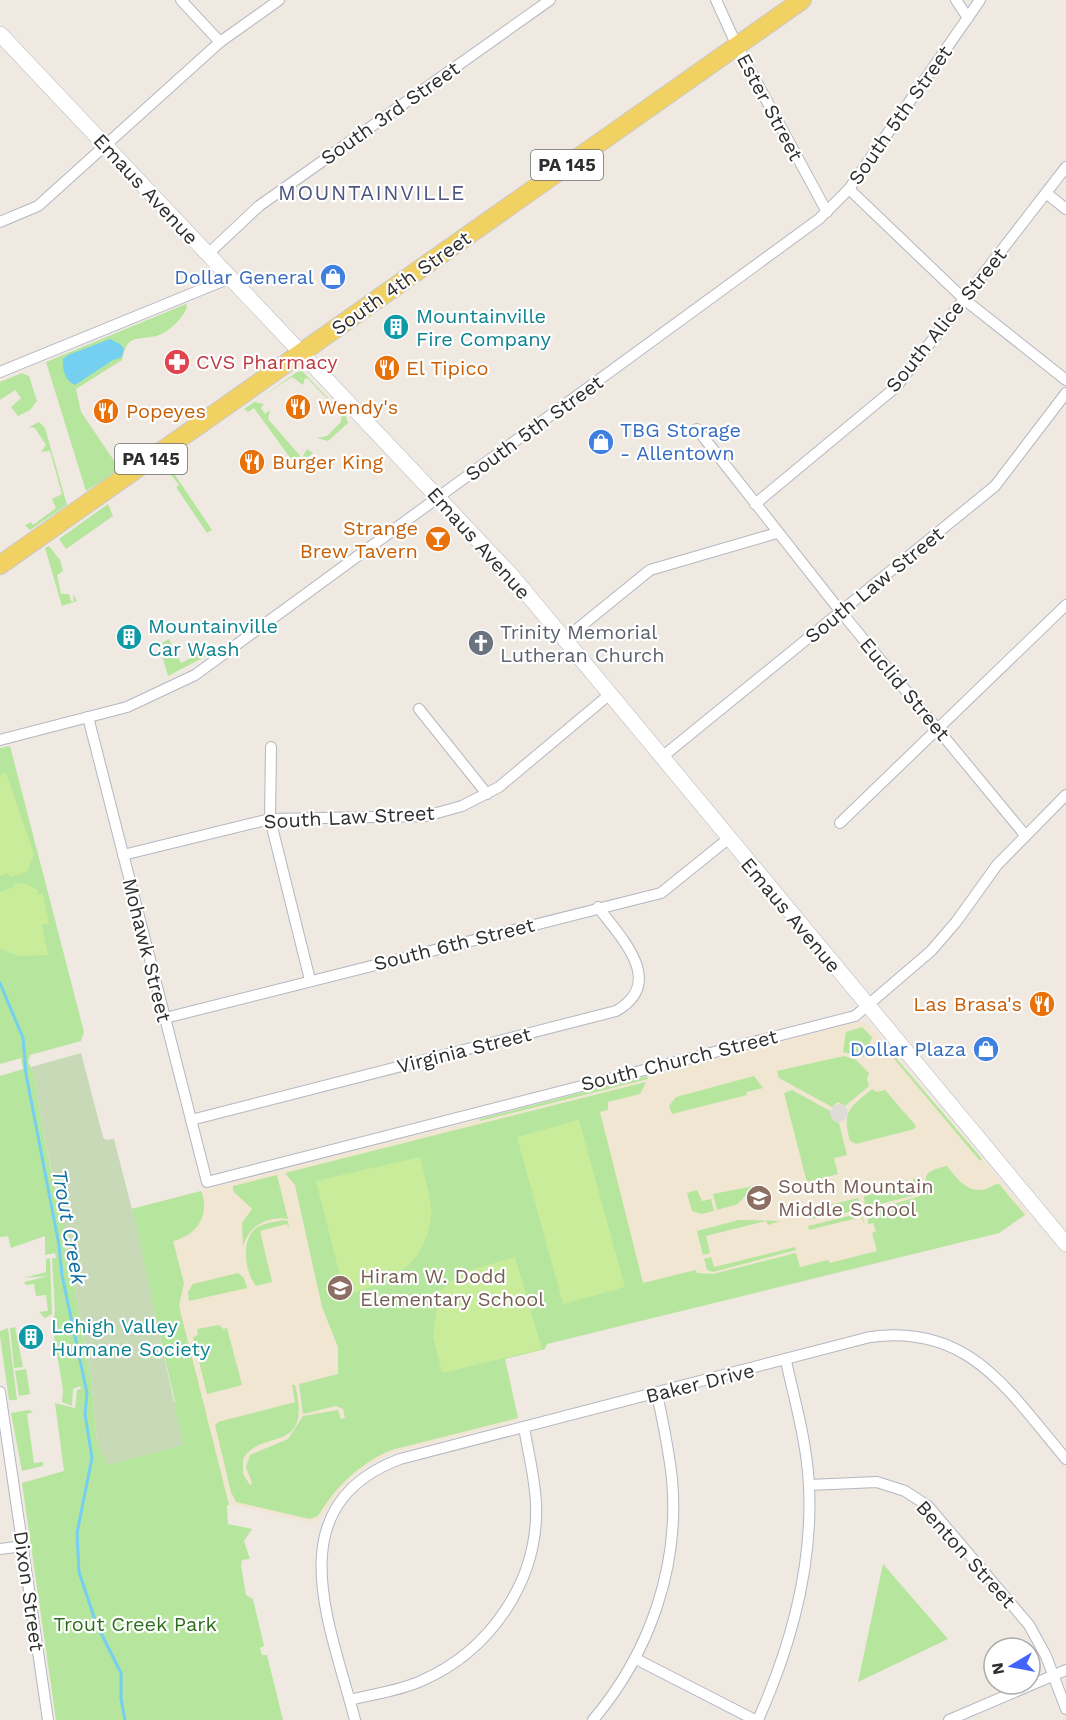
<svg xmlns="http://www.w3.org/2000/svg" width="1066" height="1720" viewBox="0 0 1066 1720" font-family="'Work Sans',sans-serif">
	<style>
		.education { fill: #f0e6d1 }
		.green { fill: #b6e59e }
		.cemetery { fill: #c8d9b8 }
		.pitch { fill: #c9ec9a }
		.plaza { fill: #dfdcd8 }
		.water { fill: #75cff0 }
		.lines { fill: none; stroke-linecap: round; stroke-linejoin: round }
		.stream { stroke: #75cff0; stroke-width: 3 }
		.minor-casing { stroke: #b4b7c1; stroke-width: 12 }
		.secondary-casing { stroke: #b4b7c1; stroke-width: 16 }
		.primary-casing { stroke: #c9c9c9; stroke-width: 20 }
		.minor { stroke: #fff; stroke-width: 10 }
		.secondary { stroke: #fff; stroke-width: 15 }
		.primary { stroke: #f2d163; stroke-width: 18 }
		.labels { text-anchor: middle; stroke-width: 4.5; stroke-linejoin: round; paint-order: stroke }
		.shield { fill: #fff; stroke: #6d6d6d; stroke-width: 1.5 }
		.shield-label { font-size: 18px; font-weight: bold; fill: #2e2e2e }
		.street-label { font-size: 20px; fill: #2e2e2e; stroke: #fff }
		.shop-label { font-size: 20px; fill: #366cbe; stroke: #fff; text-anchor: end }
		.culture-label { font-size: 20px; fill: #0d838f; stroke: #fff; text-anchor: start }
		.health-label { font-size: 20px; fill: #be3a42; stroke: #fff; text-anchor: start }
		.food-label { font-size: 20px; fill: #c56008; stroke: #fff; text-anchor: start }
		.worship-label { font-size: 20px; fill: #5b616d; stroke: #fff; text-anchor: start }
		.education-label { font-size: 20px; fill: #785e54; stroke: #fff; text-anchor: start }
		.park-label { font-size: 20px; fill: #2c6e1b; stroke: #fff }
		.neighbourhood-label { font-size: 21px; letter-spacing: 1.5px; fill: #4d5680; stroke: #fff }
		.water-label { font-size: 21px; font-style: italic; fill: #0d6fa3; stroke: #fff }
	</style>
	<rect width="100%" height="100%" fill="#efe9e1"/>
	<polygon class="education" points="862,1021 869,1025 1028,1213 999,1233 547,1344 545,1349 505,1359 519,1420 392,1453 375,1461 351,1477 319,1519 311,1523 249,1508 213,1503 175,1402 131,1209"/>
	<g class="green">
		<path d="M186 304 187 308C181 320 169 332 156 336 135 341 128 333 122 360L76 389 81 412 117 465 116 472 86 491 46 362Z"/>
		<polygon points="302,371 346,417 348,423 328,441 317,438 327,436 341,422 341,413 308,379 305,378 303,385 292,377 264,395 297,372"/>
		<polygon points="22,373 29,376 37,401 30,410 18,416 11,407 21,398 15,390 0,400 0,382"/>
		<polygon points="254,402 264,404 261,408 265,414 270,410 268,419 302,458 307,449 313,453 296,466 254,408 248,412 244,409"/>
		<polygon points="39,422 45,428 67,505 30,530 25,525 31,522 33,525 56,508 52,499 62,494 50,451 41,452 46,445 35,428 29,427"/>
		<polygon points="167,463 212,530 207,533 176,487 179,485 163,465"/>
		<polygon points="108,504 113,516 66,549 59,539"/>
		<polygon points="49,546 60,560 63,571 57,575 61,594 69,594 71,601 74,601 73,594 77,601 62,606 45,548"/>
		<polygon points="169,639 181,663 206,650 208,655 168,676 159,645"/>
		<path d="M10 746 84 1032 81 1041 30 1055 28 1062 34 1074 46 1148 65 1227 66 1259 71 1268 91 1377 97 1442 175 1402 131 1209 201 1191C211 1215 196 1236 173 1241L184 1283 179 1306 229 1505H227L228 1524 252 1529 244 1541 250 1559 242 1560 241 1566 246 1595 253 1599 264 1646 260 1648 262 1655H267L283 1720H56L22 1483 64 1471 55 1403 75 1408 77 1390 81 1389 80 1386 73 1389 72 1406 62 1402 63 1390 52 1324 55 1312 52 1258H56L55 1253 45 1255V1236L11 1248 8 1236 0 1237V1076L23 1069 21 1058 0 1064V748Z"/>
		<polygon points="862,1027 872,1037 864,1057 843,1052 846,1032"/>
		<polygon points="891,1052 982,1159 980,1161 890,1054"/>
		<polygon points="844,1056 856,1060 869,1073 867,1079 869,1086 845,1106 838,1102 832,1107 779,1078 777,1071"/>
		<polygon points="647,1076 648,1079 480,1121 479,1119"/>
		<polygon points="754,1076 763,1088 746,1092 747,1095 672,1114 669,1106 676,1097"/>
		<path d="M646 1082 640 1094 608 1102V1110L600 1112 643 1283 696 1270 697 1273 713 1274 796 1253 800 1267 828 1260 830 1263 877 1251 872 1233 876 1231 873 1223 868 1224V1212L920 1196C933 1180 914 1173 947 1166 957 1179 968 1194 986 1189 992 1187 993 1184 999 1184L1025 1215 999 1233 547 1344 545 1349 505 1359 518 1418 391 1450C358 1465 337 1485 318 1516L310 1519 236 1502 231 1492 215 1425 218 1422 295 1402 292 1385H295C313 1456 261 1427 243 1459V1474L250 1485 252 1483 246 1467 250 1455 288 1439 303 1416 338 1410 341 1419 345 1418 343 1409 336 1406 303 1414 299 1384 338 1374V1347L322 1307 295 1185 285 1173Z"/>
		<path d="M872 1089 877 1092 885 1090 916 1126 914 1129 856 1144 850 1141C842 1110 849 1109 872 1089Z"/>
		<polygon points="792,1090 830,1111 834,1121 839,1123 847,1155 834,1158 838,1174 807,1182 784,1093"/>
		<path d="M277 1175 288 1219C268 1215 247 1227 243 1247L242 1223 252 1209 233 1191V1186Z"/>
		<polygon points="919,1177 922,1186 919,1194 865,1208 864,1196 914,1183 913,1179"/>
		<polygon points="754,1186 738,1204 717,1210 713,1194"/>
		<polygon points="697,1190 702,1201 711,1199 714,1211 701,1214 692,1211 687,1193"/>
		<polygon points="858,1198 862,1210 810,1219 808,1210"/>
		<polygon points="861,1213 865,1225 861,1217 809,1230 808,1226"/>
		<path d="M283 1220 288 1221 289 1230 287 1224 260 1231 272 1282 256 1286C246 1274 240 1242 255 1229 262 1223 275 1222 283 1220Z"/>
		<polygon points="739,1220 780,1221 768,1225 766,1221 706,1236 710,1253 703,1255 697,1231"/>
		<polygon points="795,1247 796,1250 713,1272 707,1270 704,1259 711,1257 714,1267"/>
		<polygon points="50,1258 52,1314 45,1318 39,1312 48,1311 46,1295 36,1296 34,1284 26,1285 24,1282 48,1276 24,1278 46,1272 46,1259"/>
		<polygon points="238,1273 244,1278 247,1288 189,1301 188,1292 193,1284"/>
		<polygon points="219,1325 223,1329 227,1328 242,1385 207,1394 193,1337 198,1335 197,1329"/>
		<polygon points="15,1327 23,1367 14,1368 10,1328"/>
		<polygon points="8,1328 17,1400 9,1400 0,1336 0,1331"/>
		<polygon points="26,1369 30,1394 19,1396 15,1371"/>
		<polygon points="29,1410 33,1412 27,1414 34,1463 43,1462 43,1466 22,1471 11,1413"/>
		<polygon points="883,1564 948,1639 858,1682"/>
	</g>
	<polygon class="cemetery" points="81,1053 103,1137 106,1140 114,1139 138,1233 183,1445 107,1465 97,1442 91,1377 71,1268 64,1252 67,1248 59,1198 46,1148 34,1074 31,1067"/>
	<g class="pitch">
		<polygon points="6,773 34,854 27,872 10,877 8,873 0,876 0,775"/>
		<polygon points="24,883 38,890 38,895 43,894 49,923 42,925 48,955 19,956 0,949 0,892 14,887 13,884"/>
		<polygon points="579,1120 625,1287 563,1304 517,1137"/>
		<path d="M420 1157C423 1172 433 1202 431 1217 424 1269 389 1281 345 1296L316 1181Z"/>
		<polygon points="515,1257 542,1349 442,1373 433,1336 439,1292 460,1273"/>
	</g>
	<circle class="plaza" cx="839" cy="1113" r="9"/>
	<path class="water" d="M110 339 120 344 124 349 122 357 113 360 75 385C65 381 62 369 63 359L68 355Z"/>
	<g class="lines">
		<polyline class="stream" points="0,983 23,1038 26,1074 59,1245 62,1275 87,1393 85,1414 92,1458 77,1533 79,1572 96,1623 121,1673 121,1699 125,1720"/>
		<g class="minor-casing">
			<g id="minor">
				<polyline points="181,0 220,42"/>
				<polyline points="716,0 737,46 827,212"/>
				<polyline points="956,0 968,18"/>
				<polyline points="849,189 965,300 1066,380"/>
				<polyline points="1046,193 1066,209"/>
				<polyline points="0,222 38,206 220,42 279,0"/>
				<polyline points="208,254 259,206 550,0"/>
				<polyline points="0,372 230,278"/>
				<polyline points="697,429 841,612 1025,835"/>
				<polyline points="755,504 896,387 1066,167"/>
				<polyline points="565,639 650,570 777,533"/>
				<polyline points="419,709 487,794"/>
				<polyline points="88,717 207,1182 855,1016 931,951 956,922 997,865 1066,795"/>
				<polyline points="0,740 127,707 195,675 819,219 849,189 980,0"/>
				<polyline points="271,747 270,819 310,980"/>
				<polyline points="662,757 995,486 1066,393"/>
				<polyline points="840,823 1066,605"/>
				<polyline points="123,855 270,819 426,816 462,806 499,787 610,694"/>
				<polyline points="165,1018 661,893 728,839"/>
				<path d="M191 1120 616 1011C667 982 620 937 598 907"/>
				<polyline points="0,1392 48,1720"/>
				<polyline points="809,1485 877,1482 905,1491 928,1506 1029,1625 1046,1656 1066,1709"/>
				<polyline points="0,1549 23,1546"/>
				<polyline points="636,1659 755,1720"/>
				<path d="M350 1700C373 1694 399 1691 421 1681 490 1651 539 1581 536 1504 535 1478 528 1452 524 1427"/>
				<path d="M355 1720C331 1626 275 1506 400 1459L870 1337C970 1323 1009 1392 1066 1459"/>
				<path d="M593 1720C649 1654 680 1567 672 1479 669 1451 663 1422 657 1394"/>
				<path d="M758 1720C791 1646 813 1567 809 1486 807 1443 795 1402 786 1361"/>
				<polyline points="949,1720 1066,1670"/>
			</g>
		</g>
		<g class="secondary-casing">
			<polyline id="secondary" points="0,34 513,577 1066,1244"/>
		</g>
		<g class="primary-casing">
			<polyline id="primary" points="0,565 802,0"/>
		</g>
		<use href="#minor" class="minor"/>
		<use href="#secondary" class="secondary"/>
		<use href="#primary" class="primary"/>
	</g>
	<defs>
		<g id="shop-disc" transform="scale(1.35)"><circle r="9.5" fill="#3f7fe0" stroke="#fff"/><path d="M-5-2.5h2.3a2.7 3.5 0 0 1 5.4 0H5L5.5 6h-11ZM-1.5-2.5h3a1.5 2.3 0 0 0-3 0Z" fill="#fff"/></g>
		<g id="building-disc" transform="scale(1.35)"><circle r="9.5" fill="#0f9aa8" stroke="#fff"/><path d="M-4-6H4V6H1V3H-1V6H-4ZM-2.5-4.3h1.7v1.8h-1.7ZM.8-4.3h1.7v1.8H.8ZM-2.5-1h1.7V.8h-1.7ZM.8-1h1.7V.8H.8Z" fill="#fff"/></g>
		<g id="pharmacy-disc" transform="scale(1.35)"><circle r="9.5" fill="#e0444e" stroke="#fff"/><path d="M-2-6h4v4h4v4h-4v4h-4v-4h-4v-4h4Z" fill="#fff"/></g>
		<g id="restaurant-disc" transform="scale(1.35)"><circle r="9.5" fill="#e8710a" stroke="#fff"/><path d="M-5-6h1v4h1v-4h1v4h1v-4h1v5L-1.5 .5V6h-2V.5L-5-1ZM5-6V6H3V1.5H1.5Q1.5-4 5-6Z" fill="#fff"/></g>
		<g id="bar-disc" transform="scale(1.35)"><circle r="9.5" fill="#e8710a" stroke="#fff"/><path d="M-6-5H6L.8 .8V4.5H3.5V6h-7V4.5H-.8V.8Z" fill="#fff"/></g>
		<g id="church-disc" transform="scale(1.35)"><circle r="9.5" fill="#6b7280" stroke="#fff"/><path d="M-1.2-6h2.4v3.5h3.3v2.4h-3.3V6h-2.4V-.1h-3.3v-2.4h3.3Z" fill="#fff"/></g>
		<g id="school-disc" transform="scale(1.35)"><circle r="9.5" fill="#8d6e63" stroke="#fff"/><path d="M0-5L7-2L0 1L-7-2ZM-4 1L0 2.5L4 1V4Q0 6-4 4Z" fill="#fff"/></g>
	</defs>
	<g fill-rule="evenodd">
		<use href="#shop-disc" x="333" y="277"/>
		<use href="#building-disc" x="396" y="327"/>
		<use href="#pharmacy-disc" x="177" y="362"/>
		<use href="#restaurant-disc" x="387" y="368"/>
		<use href="#restaurant-disc" x="298" y="407"/>
		<use href="#restaurant-disc" x="106" y="411"/>
		<use href="#shop-disc" x="601" y="442"/>
		<use href="#restaurant-disc" x="252" y="462"/>
		<use href="#bar-disc" x="438" y="539"/>
		<use href="#building-disc" x="129" y="637"/>
		<use href="#church-disc" x="481" y="643"/>
		<use href="#restaurant-disc" x="1042" y="1004"/>
		<use href="#shop-disc" x="986" y="1049"/>
		<use href="#school-disc" x="759" y="1198"/>
		<use href="#school-disc" x="340" y="1288"/>
		<use href="#building-disc" x="31" y="1337"/>
	</g>
	<g class="labels">
		<g class="shield">
			<rect x="531" y="150" width="72" height="30" rx="4.5"/>
			<rect x="115" y="444" width="72" height="30" rx="4.5"/>
		</g>
		<g class="shield-label">
			<text x="567" y="171">PA 145</text>
			<text x="151" y="465">PA 145</text>
		</g>
		<g class="street-label">
			<text transform="translate(770 107) rotate(62)" y="7">Ester Street</text>
			<text transform="translate(390 113) rotate(-35)" y="7">South 3rd Street</text>
			<text transform="translate(900 115) rotate(-55)" y="7">South 5th Street</text>
			<text transform="translate(146 189) rotate(47)" y="7">Emaus Avenue</text>
			<text transform="translate(401 283) rotate(-35)" y="7">South 4th Street</text>
			<text transform="translate(946 320) rotate(-51)" y="7">South Alice Street</text>
			<text transform="translate(534 428) rotate(-36)" y="7">South 5th Street</text>
			<text transform="translate(479 543) rotate(48)" y="7">Emaus Avenue</text>
			<text transform="translate(874 585) rotate(-39)" y="7">South Law Street</text>
			<text transform="translate(905 689) rotate(50)" y="7">Euclid Street</text>
			<text transform="translate(349 817) rotate(-3)" y="7">South Law Street</text>
			<text transform="translate(791 915) rotate(50)" y="7">Emaus Avenue</text>
			<text transform="translate(454 944) rotate(-14)" y="7">South 6th Street</text>
			<text transform="translate(147 950) rotate(76)" y="7">Mohawk Street</text>
			<text transform="translate(464 1050) rotate(-14)" y="7">Virginia Street</text>
			<text transform="translate(679 1060) rotate(-14)" y="7">South Church Street</text>
			<text transform="translate(700 1383) rotate(-14)" y="7">Baker Drive</text>
			<text transform="translate(966 1554) rotate(48)" y="7">Benton Street</text>
			<text transform="translate(29 1591) rotate(82)" y="7">Dixon Street</text>
		</g>
		<g class="shop-label">
			<text x="314" y="284">Dollar General</text>
			<text x="620" y="437" text-anchor="start">TBG Storage<tspan x="620" dy="23">- Allentown</tspan></text>
			<text x="966" y="1056">Dollar Plaza</text>
		</g>
		<g class="culture-label">
			<text x="416" y="323">Mountainville<tspan x="416" dy="23">Fire Company</tspan></text>
			<text x="148" y="633">Mountainville<tspan x="148" dy="23">Car Wash</tspan></text>
			<text x="51" y="1333">Lehigh Valley<tspan x="51" dy="23">Humane Society</tspan></text>
		</g>
		<g class="health-label">
			<text x="196" y="369">CVS Pharmacy</text>
		</g>
		<g class="food-label">
			<text x="406" y="375">El Tipico</text>
			<text x="318" y="414">Wendy's</text>
			<text x="126" y="418">Popeyes</text>
			<text x="272" y="469">Burger King</text>
			<text x="418" y="535" text-anchor="end">Strange<tspan x="418" dy="23">Brew Tavern</tspan></text>
			<text x="1022" y="1011" text-anchor="end">Las Brasa's</text>
		</g>
		<g class="worship-label">
			<text x="500" y="639">Trinity Memorial<tspan x="500" dy="23">Lutheran Church</tspan></text>
		</g>
		<g class="education-label">
			<text x="778" y="1193">South Mountain<tspan x="778" dy="23">Middle School</tspan></text>
			<text x="360" y="1283">Hiram W. Dodd<tspan x="360" dy="23">Elementary School</tspan></text>
		</g>
		<g class="park-label">
			<text x="135" y="1631">Trout Creek Park</text>
		</g>
		<g class="neighbourhood-label">
			<text x="372" y="200">MOUNTAINVILLE</text>
		</g>
		<g class="water-label">
			<text transform="translate(69 1227) rotate(80)" y="7">Trout Creek</text>
		</g>
	</g>
	<g transform="translate(1012 1666) rotate(260)"><circle r="28" fill="#ffffff" stroke="#ababab" stroke-width="1.5"/>
	<path d="M0-4.5L10 22L0 15L-10 22Z" fill="#4264fb"/>
	<text y="-9" font-size="16" font-weight="bold" text-anchor="middle" fill="#2e2e2e">N</text>
	</g>
</svg>
